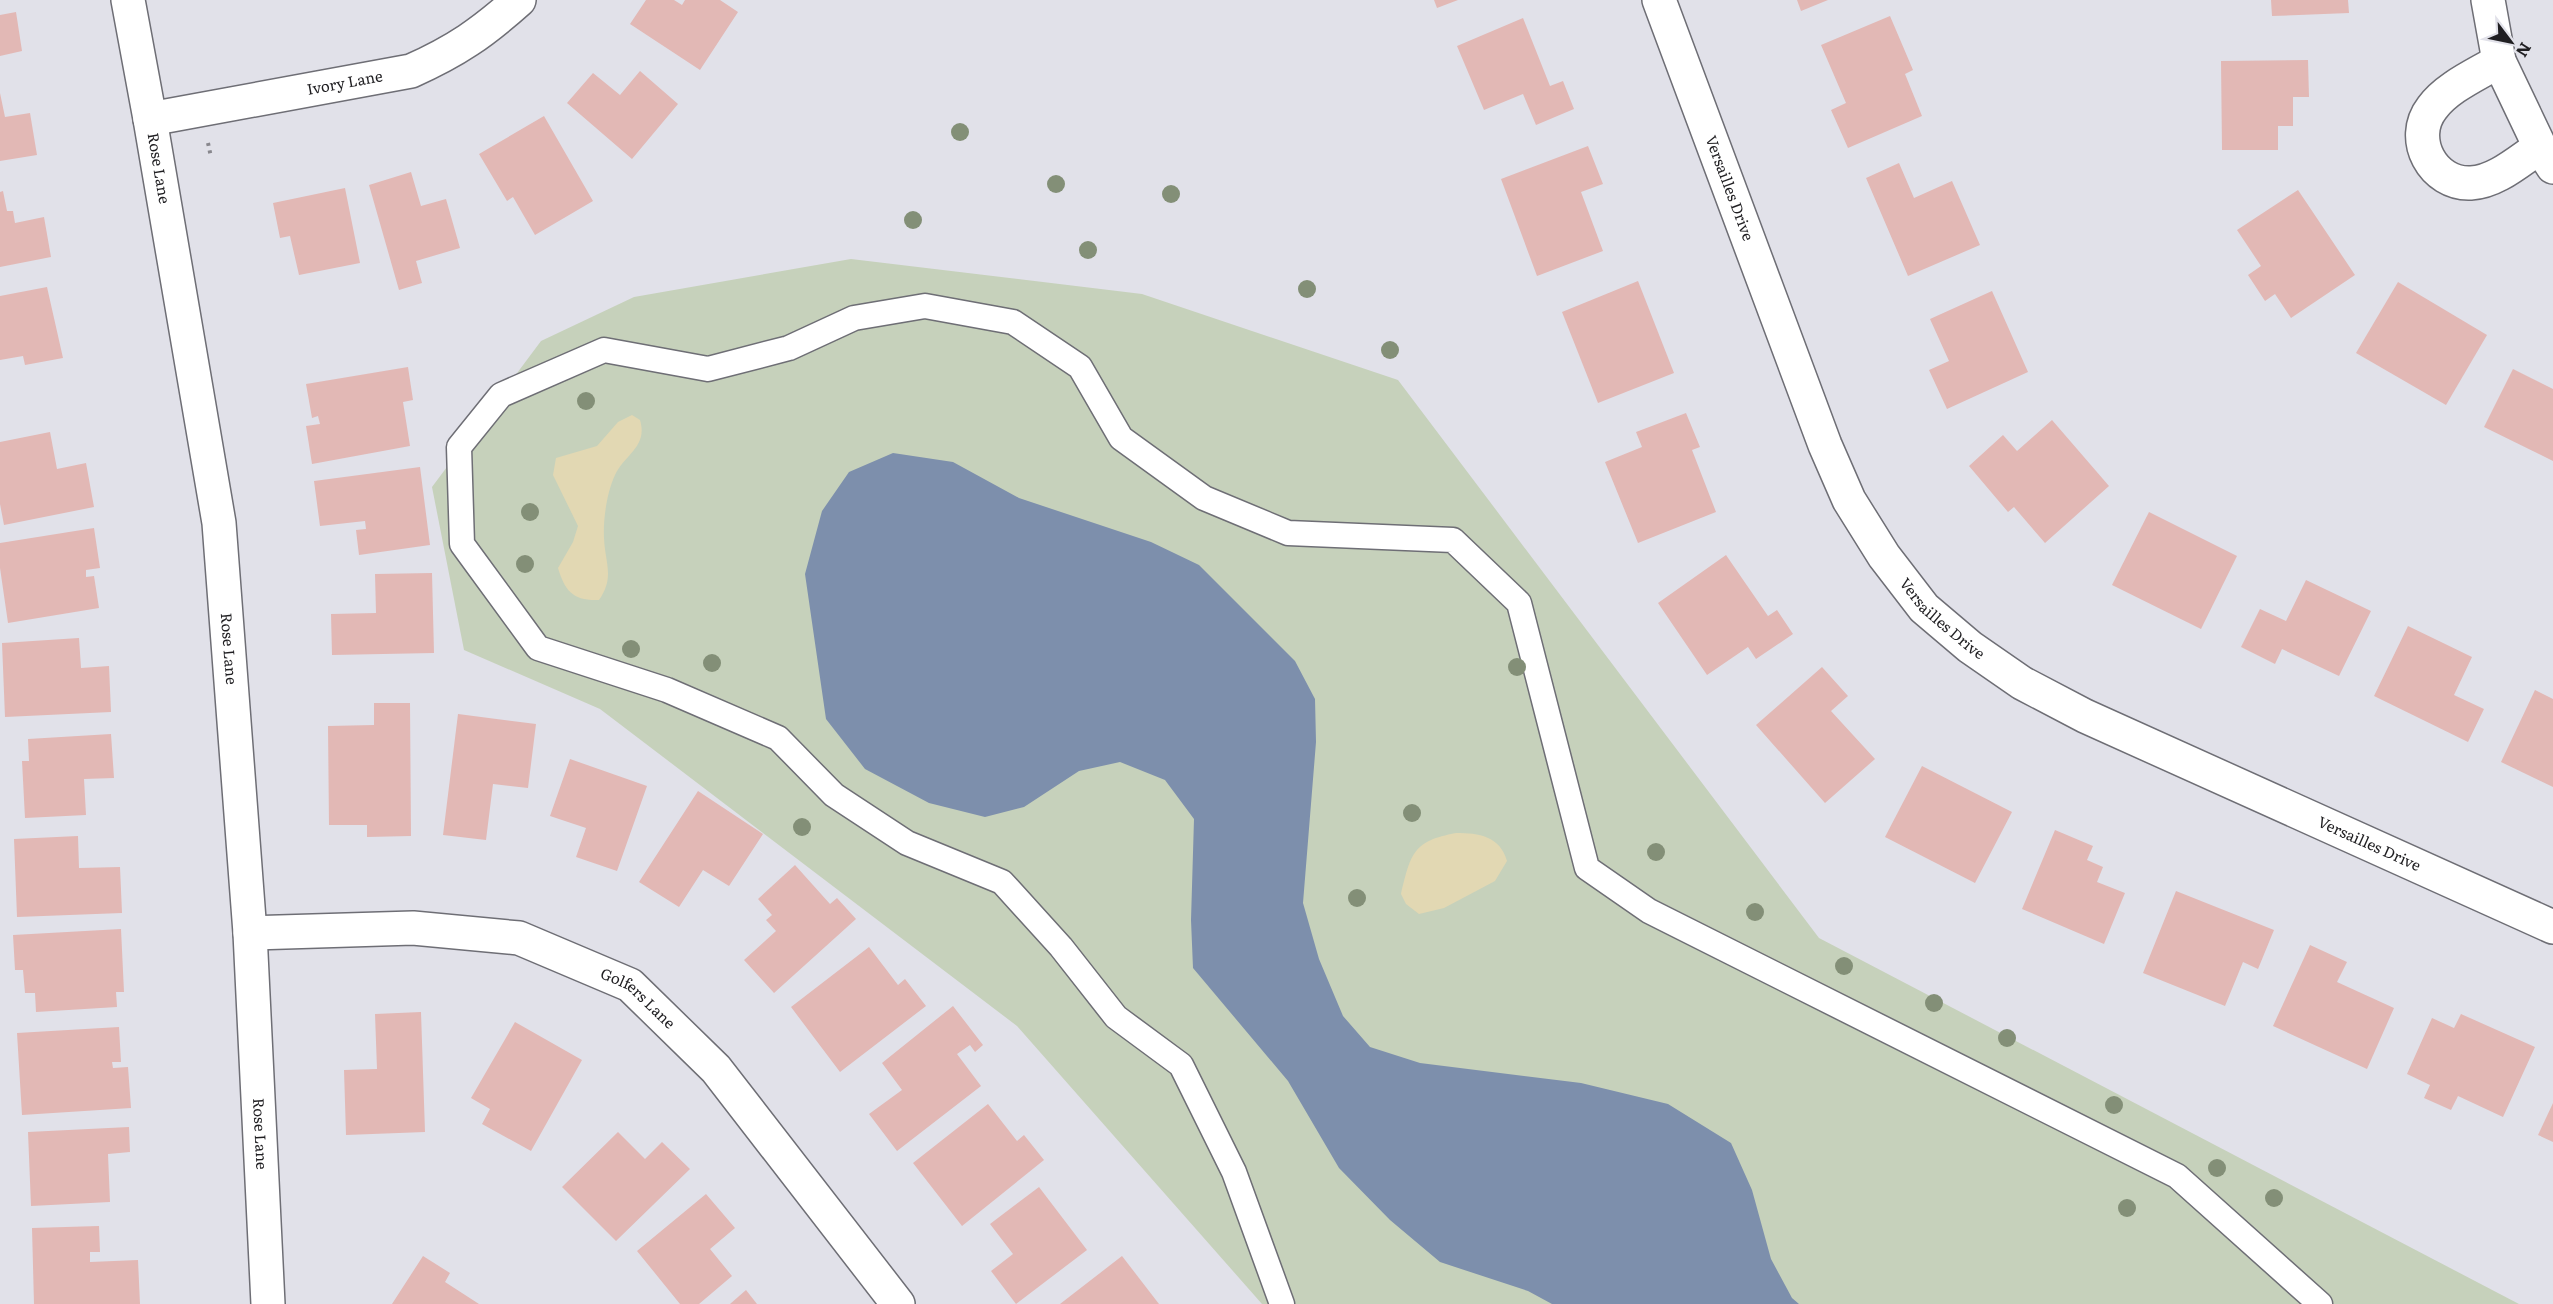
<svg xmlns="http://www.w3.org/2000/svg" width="2553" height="1304" viewBox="0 0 2553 1304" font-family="Literata,serif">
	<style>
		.green { fill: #c6d1bb }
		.sand { fill: #e2d8b3 }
		.water { fill: #7d8fac }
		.building { fill: #e2b8b5 }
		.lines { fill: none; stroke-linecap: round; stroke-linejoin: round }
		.lane-casing { stroke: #6e6e75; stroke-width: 27 }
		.street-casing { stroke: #6e6e75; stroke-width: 36 }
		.path { stroke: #88878d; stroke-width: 4; stroke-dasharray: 3 4.5; stroke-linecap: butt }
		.lane { stroke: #fff; stroke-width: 24 }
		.street { stroke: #fff; stroke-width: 33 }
		.tree { fill: #838f77 }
		.labels { text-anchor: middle; stroke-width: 4.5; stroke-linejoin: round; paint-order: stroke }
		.street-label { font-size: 15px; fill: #201f22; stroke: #e1e1e9 }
	</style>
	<rect width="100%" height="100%" fill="#e1e1e9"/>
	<polygon class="green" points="851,259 1142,294 1398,380 1819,938 2519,1304 1262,1304 1017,1026 600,709 464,650 432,487 541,341 634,297"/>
	<g class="sand">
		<path d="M632 415 640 420C648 447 625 454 615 475 607 492 603 519 604 538 605 563 615 577 599 600 573 601 565 591 558 568L573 542 578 526 553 475 556 458 597 446 618 422Z"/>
		<path d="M1456 833C1479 833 1500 836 1507 861L1495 881 1444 908 1419 914 1406 904 1401 894C1411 853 1413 841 1456 833Z"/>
	</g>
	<polygon class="water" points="893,453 953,462 1019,498 1151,542 1199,565 1295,661 1315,699 1316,742 1303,903 1319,959 1343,1016 1370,1047 1420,1063 1581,1083 1668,1104 1731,1143 1752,1190 1771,1259 1792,1298 1799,1304 1552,1304 1528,1291 1440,1262 1390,1220 1339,1168 1288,1081 1193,968 1191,920 1194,819 1165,780 1120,762 1079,771 1024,807 985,817 929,803 865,769 826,719 805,574 822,511 849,472"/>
	<g class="building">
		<polygon points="646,0 674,0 682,5 685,0 720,0 738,12 700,70 630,24"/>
		<polygon points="1434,0 1458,0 1437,8"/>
		<polygon points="1797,0 1828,0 1801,11"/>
		<polygon points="2271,0 2348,0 2349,13 2272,16"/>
		<polygon points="16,12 22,51 0,56 0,15"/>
		<polygon points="1890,16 1913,70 1905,74 1922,116 1848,148 1831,110 1846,103 1821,45"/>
		<polygon points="1523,18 1550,86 1563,81 1574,109 1536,125 1523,94 1484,110 1457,46"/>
		<polygon points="2308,60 2309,97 2293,97 2293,126 2278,126 2278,150 2222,150 2221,61"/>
		<polygon points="640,71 678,104 632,159 567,103 593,73 620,95"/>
		<polygon points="0,93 5,117 30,113 37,155 0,161"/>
		<polygon points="544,116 593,201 535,235 513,197 507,201 479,154"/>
		<polygon points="1588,146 1603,184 1581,192 1603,251 1537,276 1501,179"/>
		<polygon points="1899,163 1914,198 1952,181 1980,245 1908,276 1866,178"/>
		<polygon points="411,172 421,206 446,199 460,248 416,261 422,283 399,290 369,185"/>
		<polygon points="345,188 360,263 299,275 290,236 280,238 273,203"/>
		<polygon points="2298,190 2355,275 2291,318 2275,294 2265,301 2248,275 2261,266 2237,230"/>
		<polygon points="3,191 7,211 13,211 15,223 44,217 51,257 0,267 0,192"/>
		<polygon points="1638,281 1674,373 1598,403 1562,312"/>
		<polygon points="2398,282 2487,335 2446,405 2356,353"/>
		<polygon points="47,287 63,358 25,365 23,356 0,360 0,296"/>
		<polygon points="1992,291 2028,372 1947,409 1929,370 1949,361 1930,319"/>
		<polygon points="408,367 413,400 403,402 410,446 312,464 306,426 320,424 318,416 312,418 306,384"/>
		<polygon points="2513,369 2553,389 2553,461 2484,427"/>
		<polygon points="1686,413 1700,447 1692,450 1716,512 1638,543 1605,462 1642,447 1636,432"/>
		<polygon points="2052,420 2109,486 2045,543 2014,507 2008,512 1969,466 2003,435 2017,451"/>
		<polygon points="50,432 57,469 86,463 94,507 4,525 0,504 0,442"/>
		<polygon points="420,467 430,545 359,555 356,530 366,529 365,521 320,526 314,481"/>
		<polygon points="2149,512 2237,556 2201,629 2112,585"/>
		<polygon points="94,528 100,568 86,570 86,577 94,576 99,608 8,623 0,568 0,543"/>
		<polygon points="1726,555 1768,616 1777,610 1793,634 1756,659 1748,647 1707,675 1658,603"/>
		<polygon points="432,573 434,653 332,655 331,614 376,613 375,574"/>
		<polygon points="2306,580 2371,611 2339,676 2282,649 2275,664 2241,647 2260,609 2286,621"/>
		<polygon points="2408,626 2472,657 2454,695 2484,709 2468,742 2374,696"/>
		<polygon points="79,638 81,668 109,666 111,712 5,717 2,643"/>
		<polygon points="1822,667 1848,696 1831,711 1875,759 1825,803 1756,725"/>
		<polygon points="2535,690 2553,699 2553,787 2501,762"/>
		<polygon points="374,703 410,703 411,836 367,837 367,825 329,825 328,726 374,725"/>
		<polygon points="458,714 536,724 528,788 493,784 486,840 443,835"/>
		<polygon points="111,734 114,778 84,779 86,815 25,818 22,761 29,761 28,739"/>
		<polygon points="570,759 647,786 617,871 576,857 586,828 550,816"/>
		<polygon points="1922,766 2012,812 1975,883 1885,837"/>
		<polygon points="698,791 763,834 729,886 703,870 679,907 639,882"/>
		<polygon points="2055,830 2093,846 2087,860 2103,867 2097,882 2125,893 2104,944 2022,909"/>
		<polygon points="78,836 79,868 120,867 122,913 17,917 14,839"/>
		<polygon points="795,865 830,904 837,898 856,919 774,993 744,960 776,931 766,920 772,915 758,899"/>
		<polygon points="2176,891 2274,930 2258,969 2243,962 2225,1006 2143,973"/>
		<polygon points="121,929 124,992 116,992 117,1007 36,1012 35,993 25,993 23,970 15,970 13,935"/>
		<polygon points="2310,945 2347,962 2337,982 2394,1008 2367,1069 2273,1026"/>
		<polygon points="869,947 898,985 905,979 926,1006 840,1072 791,1007"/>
		<polygon points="953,1006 983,1045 975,1052 970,1045 957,1054 981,1086 897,1151 869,1114 902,1090 882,1063"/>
		<polygon points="421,1012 425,1132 346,1135 344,1070 377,1069 375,1014"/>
		<polygon points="2461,1014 2535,1047 2503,1117 2458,1096 2451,1110 2424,1098 2430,1085 2407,1074 2432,1018 2454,1028"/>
		<polygon points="515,1022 582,1060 531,1151 482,1124 490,1109 471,1098"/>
		<polygon points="119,1027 121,1062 112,1062 113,1068 128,1067 131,1108 22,1115 17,1033"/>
		<polygon points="2553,1103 2553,1142 2538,1135"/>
		<polygon points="988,1104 1017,1141 1024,1135 1044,1160 962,1226 913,1163"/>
		<polygon points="129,1127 130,1152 108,1154 110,1202 31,1206 28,1132"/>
		<polygon points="618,1132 645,1159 662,1142 690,1169 616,1241 562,1187"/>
		<polygon points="1039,1187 1087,1250 1016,1304 991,1271 1013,1254 990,1224"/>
		<polygon points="706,1194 735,1228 710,1249 732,1276 699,1304 680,1304 637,1251"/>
		<polygon points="99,1226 100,1252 90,1252 90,1262 138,1260 140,1304 34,1304 32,1228"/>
		<polygon points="423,1256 450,1273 445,1282 479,1304 392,1304"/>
		<polygon points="1122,1256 1159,1304 1060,1304"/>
		<polygon points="746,1290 757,1304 730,1304"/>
	</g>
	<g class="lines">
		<g class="lane-casing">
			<polyline id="lane" points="1282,1304 1234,1172 1181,1065 1116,1017 1061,947 1002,882 907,843 834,795 778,738 667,690 538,648 462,544 459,447 501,395 604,350 708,369 789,348 854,318 925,306 1013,322 1080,367 1121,438 1204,498 1288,533 1453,540 1519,603 1587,868 1649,911 2177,1176 2320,1304"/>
		</g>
		<g class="street-casing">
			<g id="street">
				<path id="s1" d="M128 0 150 119 219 523 250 933 268 1304"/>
				<path id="s2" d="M1659 0 1825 445 1849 500 1884 556 1924 608 1970 647 2022 683 2085 716 2553 927"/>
				<polyline points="2488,0 2499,61 2540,147 2553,167"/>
				<path d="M2499 61C2478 74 2447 87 2432 108 2408 139 2433 185 2471 183 2496 182 2520 160 2540 147"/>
				<path id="s3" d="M150 119 411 71C456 51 482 33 519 0"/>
				<path id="s4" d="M250 933 413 928 519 938 630 985 716 1069 898 1304"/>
			</g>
		</g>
		<polyline class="path" points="208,143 211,157"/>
		<use href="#lane" class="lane"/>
		<use href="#street" class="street"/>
	</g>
	<g class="tree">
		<circle cx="960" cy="132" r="9"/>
		<circle cx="1056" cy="184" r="9"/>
		<circle cx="1171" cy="194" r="9"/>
		<circle cx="913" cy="220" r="9"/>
		<circle cx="1088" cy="250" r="9"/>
		<circle cx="1307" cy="289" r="9"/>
		<circle cx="1390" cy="350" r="9"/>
		<circle cx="586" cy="401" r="9"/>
		<circle cx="530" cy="512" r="9"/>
		<circle cx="525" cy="564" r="9"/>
		<circle cx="631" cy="649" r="9"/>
		<circle cx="712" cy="663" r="9"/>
		<circle cx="1517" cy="667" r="9"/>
		<circle cx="1412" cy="813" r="9"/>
		<circle cx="802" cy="827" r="9"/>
		<circle cx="1656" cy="852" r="9"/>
		<circle cx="1357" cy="898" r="9"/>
		<circle cx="1755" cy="912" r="9"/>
		<circle cx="1844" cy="966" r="9"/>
		<circle cx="1934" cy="1003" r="9"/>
		<circle cx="2007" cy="1038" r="9"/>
		<circle cx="2114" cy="1105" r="9"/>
		<circle cx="2217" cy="1168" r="9"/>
		<circle cx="2274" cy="1198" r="9"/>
		<circle cx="2127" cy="1208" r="9"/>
	</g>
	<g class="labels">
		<g class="street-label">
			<text dy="5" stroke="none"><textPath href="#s3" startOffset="198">Ivory Lane</textPath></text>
			<text dy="5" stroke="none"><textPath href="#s1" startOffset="171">Rose Lane</textPath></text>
			<text dy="5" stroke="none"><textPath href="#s2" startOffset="201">Versailles Drive</textPath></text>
			<text dy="5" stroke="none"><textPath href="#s2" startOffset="687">Versailles Drive</textPath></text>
			<text dy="5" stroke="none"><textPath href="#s1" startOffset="657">Rose Lane</textPath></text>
			<text dy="5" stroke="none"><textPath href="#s2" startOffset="1173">Versailles Drive</textPath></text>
			<text dy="5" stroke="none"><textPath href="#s4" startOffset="404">Golfers Lane</textPath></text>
			<text dy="5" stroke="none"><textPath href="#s1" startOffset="1143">Rose Lane</textPath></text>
		</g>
	</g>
	<g transform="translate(2511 42) rotate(122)" stroke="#e1e1e9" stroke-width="4.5" paint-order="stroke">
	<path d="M0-4.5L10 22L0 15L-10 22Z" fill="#201f22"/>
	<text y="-9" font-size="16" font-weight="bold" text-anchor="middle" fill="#201f22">N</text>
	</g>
</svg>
